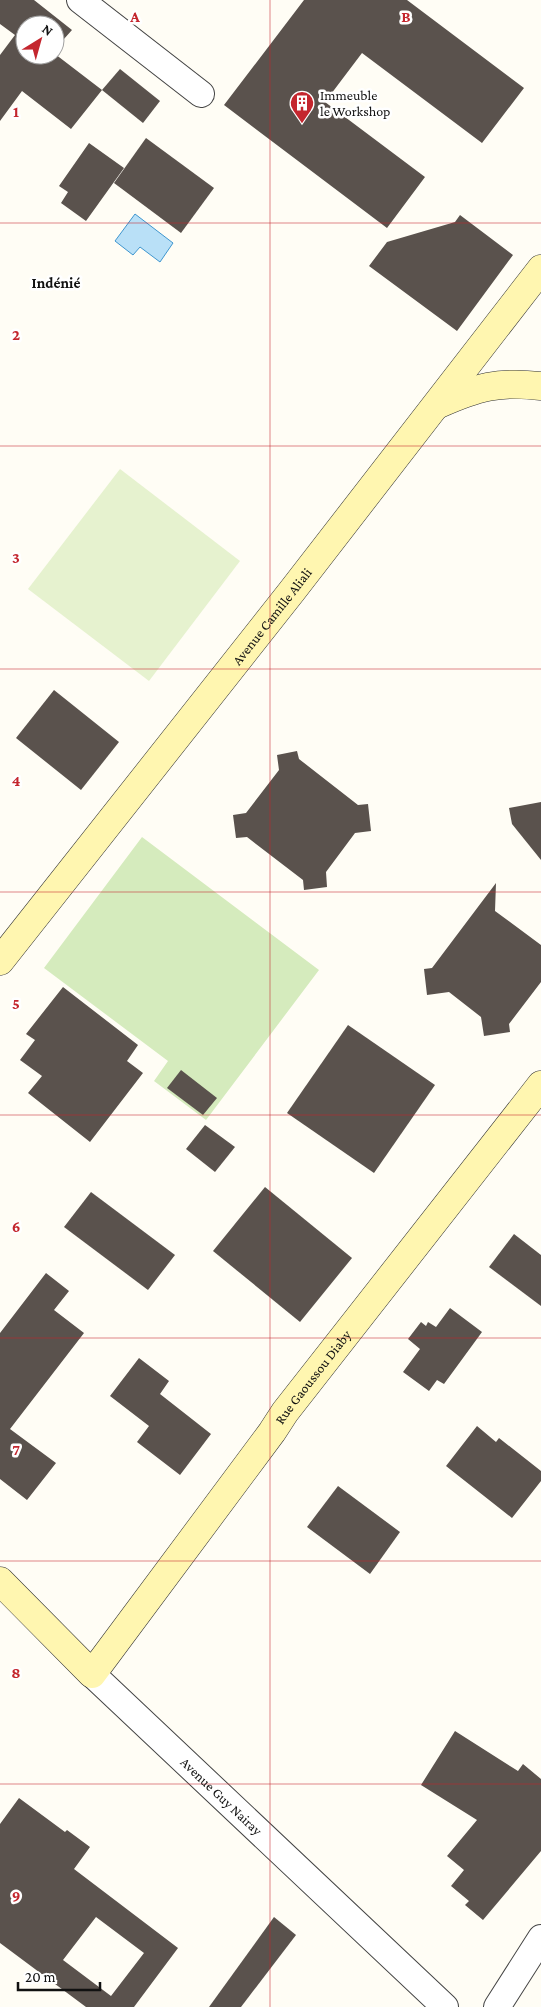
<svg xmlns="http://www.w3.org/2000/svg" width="541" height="2007" viewBox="0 0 541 2007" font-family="'Crimson Pro',serif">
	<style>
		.green { fill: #d5ebbd }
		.pitch { fill: #e6f2cf }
		.water { fill: #b9e0f7; stroke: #3f96cf }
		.building { fill: #5a524d; fill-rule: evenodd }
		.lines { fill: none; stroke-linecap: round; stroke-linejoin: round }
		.street-casing { stroke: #444; stroke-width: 28 }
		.secondary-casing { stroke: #333; stroke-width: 29 }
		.street { stroke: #fff; stroke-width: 26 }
		.secondary { stroke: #fff6b0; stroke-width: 28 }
		.grid { fill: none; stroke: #c4262e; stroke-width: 1; stroke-opacity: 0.55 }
		.labels { text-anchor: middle; stroke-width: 5; stroke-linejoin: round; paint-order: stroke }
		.poi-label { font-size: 14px; fill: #111; stroke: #fff; text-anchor: start }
		.street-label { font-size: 14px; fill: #111; stroke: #fff }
		.neighbourhood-label { font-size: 15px; font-weight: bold; fill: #111; stroke: #fff }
		.grid-label { font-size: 16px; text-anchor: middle; font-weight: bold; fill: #c4262e; stroke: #fff; stroke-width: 5; stroke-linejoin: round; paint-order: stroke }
	</style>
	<rect width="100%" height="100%" fill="#fffdf5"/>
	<polygon class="green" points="142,837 319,970 206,1120 154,1081 168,1061 44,968"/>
	<polygon class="pitch" points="120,469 240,561 149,681 28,589"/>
	<polygon class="water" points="135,214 173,243 160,262 140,247 133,255 115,241"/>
	<g class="building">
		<polygon points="0,0 34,0 72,30 55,49 55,25 25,25 25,55 55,55 55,54 102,90 71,129 22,91 0,121 0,55 15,35 0,24"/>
		<polygon points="304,0 407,0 524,88 482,143 362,53 325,102 425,177 387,228 224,105"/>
		<polygon points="120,69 160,101 143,123 102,90"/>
		<polygon points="146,138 214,188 181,233 114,183"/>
		<polygon points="89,143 124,168 86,221 61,203 68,192 59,186"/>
		<polygon points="460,215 513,255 457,331 369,266 387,242 455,222"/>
		<polygon points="54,690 119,742 81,790 16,738"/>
		<polygon points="297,751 299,759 358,805 368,804 371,831 355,833 326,872 327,887 304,890 303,880 247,837 236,838 233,815 246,813 279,770 277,755"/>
		<polygon points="541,802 541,860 512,824 509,808"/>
		<polygon points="496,883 495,911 541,945 541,982 509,1024 510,1032 484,1036 481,1017 449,992 427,995 424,969 432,968"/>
		<polygon points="63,987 138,1045 127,1061 143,1073 90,1142 28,1093 42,1076 20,1060 35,1040 26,1034"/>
		<polygon points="348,1025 435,1085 374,1173 287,1113"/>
		<polygon points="181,1070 217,1098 203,1115 167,1088"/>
		<polygon points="205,1125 235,1147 215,1172 186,1149"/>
		<polygon points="265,1187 352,1258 300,1322 213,1251"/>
		<polygon points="91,1192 175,1255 148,1290 64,1227"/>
		<polygon points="514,1234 541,1255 541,1306 489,1267"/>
		<polygon points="46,1273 69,1291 54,1310 84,1333 10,1429 56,1463 27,1500 0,1479 0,1333"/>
		<polygon points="450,1308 482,1332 444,1384 437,1380 429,1391 403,1372 420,1349 408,1339 421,1322 426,1326 428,1322 436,1327"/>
		<polygon points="139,1358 169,1381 160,1394 211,1434 180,1475 137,1442 149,1426 110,1396"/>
		<polygon points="477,1426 496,1442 499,1438 541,1471 541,1481 512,1518 446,1466"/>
		<polygon points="338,1486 400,1532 370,1574 307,1527"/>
		<polygon points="455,1731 518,1771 523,1764 541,1779 541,1851 483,1920 465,1905 469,1901 451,1886 464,1870 447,1856 477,1820 421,1785"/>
		<path d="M19 1798 65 1832 67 1830 90 1847 74 1869 178 1948 134 2007H86L0 1943V1824ZM96 1917 144 1953 111 1996 63 1960Z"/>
		<polygon points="274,1917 296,1935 241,2007 209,2007"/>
	</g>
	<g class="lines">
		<g class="street-casing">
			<g id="street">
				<polyline points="80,0 201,94"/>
				<path id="s1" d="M92 1674 445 2007"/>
				<polyline points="497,2007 541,1938"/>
			</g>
		</g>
		<g class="secondary-casing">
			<g id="secondary">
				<path d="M439 404C477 387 499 381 541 386"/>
				<path id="s2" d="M0 961 292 591 541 269"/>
				<path id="s3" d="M0 1581 92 1674 272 1432 285 1412 541 1085"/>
			</g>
		</g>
		<use href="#street" class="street"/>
		<use href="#secondary" class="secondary"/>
	</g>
	<path class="grid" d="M270 0V2007M0 223H541M0 446H541M0 669H541M0 892H541M0 1115H541M0 1338H541M0 1561H541M0 1784H541"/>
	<defs>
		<g id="building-pin" transform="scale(1.25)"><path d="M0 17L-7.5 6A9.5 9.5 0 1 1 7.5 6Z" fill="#c4262e" stroke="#fff"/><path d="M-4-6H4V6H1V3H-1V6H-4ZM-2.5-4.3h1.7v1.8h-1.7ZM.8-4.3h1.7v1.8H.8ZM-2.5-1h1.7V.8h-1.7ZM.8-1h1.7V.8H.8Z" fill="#fff"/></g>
	</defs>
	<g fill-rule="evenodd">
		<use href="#building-pin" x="302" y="103"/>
	</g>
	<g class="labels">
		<g class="poi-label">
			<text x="320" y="100">Immeuble<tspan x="320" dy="16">le Workshop</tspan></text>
		</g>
		<g class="street-label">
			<text dy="5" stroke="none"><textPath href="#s2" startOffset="439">Avenue Camille Aliali</textPath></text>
			<text dy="5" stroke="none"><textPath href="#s3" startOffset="501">Rue Gaoussou Diaby</textPath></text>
			<text dy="5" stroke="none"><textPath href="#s1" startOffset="178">Avenue Guy Nairay</textPath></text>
		</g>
		<g class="neighbourhood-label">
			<text x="56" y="288">Indénié</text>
		</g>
	</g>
	<g class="grid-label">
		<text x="135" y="22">A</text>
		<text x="406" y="22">B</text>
		<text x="16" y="117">1</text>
		<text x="16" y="340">2</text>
		<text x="16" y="563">3</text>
		<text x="16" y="786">4</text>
		<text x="16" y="1009">5</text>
		<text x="16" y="1232">6</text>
		<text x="16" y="1455">7</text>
		<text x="16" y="1678">8</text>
		<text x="16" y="1901">9</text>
	</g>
	<g transform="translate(40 40) rotate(37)"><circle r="24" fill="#ffffff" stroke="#a0a0a0"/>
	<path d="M0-4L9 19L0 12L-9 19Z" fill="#c4262e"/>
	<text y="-8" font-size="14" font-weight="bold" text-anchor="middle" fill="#111111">N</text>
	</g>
	<path d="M18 1982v8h82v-8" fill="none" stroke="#111111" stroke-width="2.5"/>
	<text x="25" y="1982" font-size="15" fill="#111111" stroke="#ffffff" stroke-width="4" paint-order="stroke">20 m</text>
</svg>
